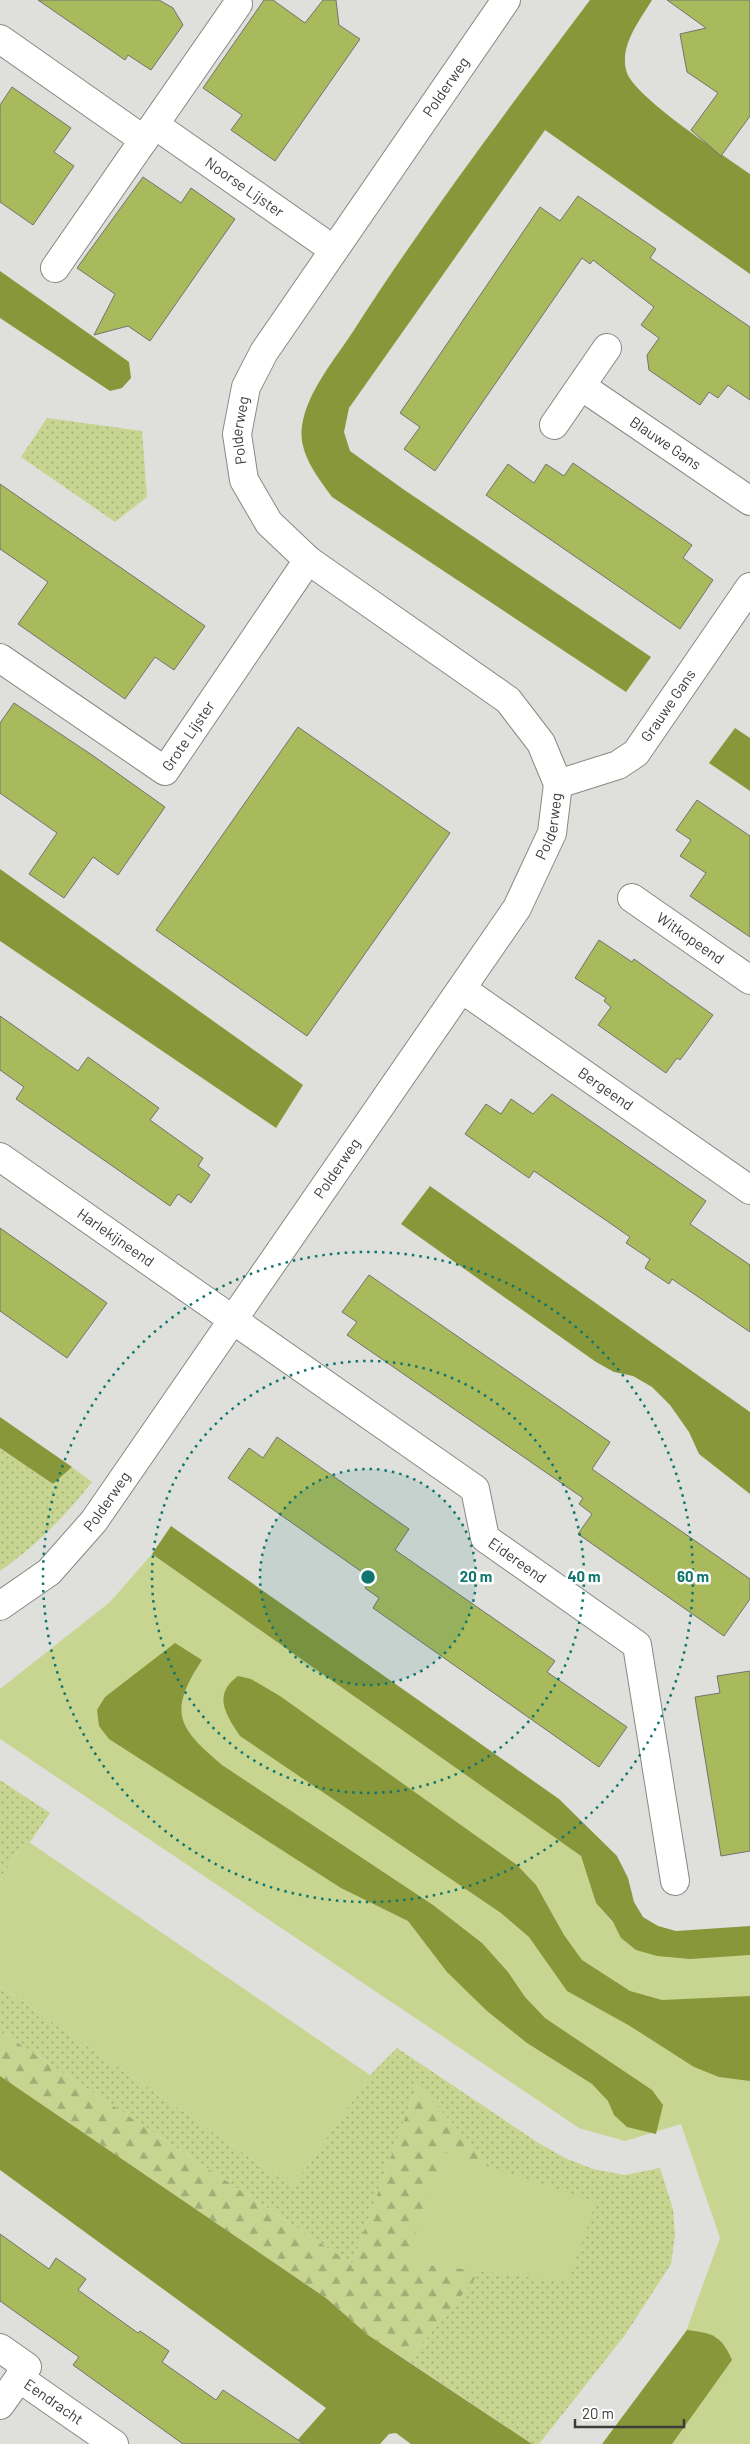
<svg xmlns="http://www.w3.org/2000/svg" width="750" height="2444" viewBox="0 0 750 2444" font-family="Barlow,sans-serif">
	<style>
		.grass { fill: url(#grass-dots) }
		.forest { fill: url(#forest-firs) }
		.park { fill: #c7d591 }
		.water { fill: #88973a }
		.building { fill: #a9ba5d; stroke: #72736e }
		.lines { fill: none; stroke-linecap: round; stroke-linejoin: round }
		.minor-casing { stroke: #888984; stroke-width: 30 }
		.tertiary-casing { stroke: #888984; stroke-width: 30 }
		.minor { stroke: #fff; stroke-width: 28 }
		.tertiary { stroke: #fff; stroke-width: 28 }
		.ring { fill: none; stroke: #0f766e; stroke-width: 2.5; stroke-dasharray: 2.5 5 }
		.labels { text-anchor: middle; stroke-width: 5; stroke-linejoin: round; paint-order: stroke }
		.street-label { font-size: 15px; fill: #3c3d3a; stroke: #fff }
		.centre { fill: #0f766e; stroke: #fff; stroke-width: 2.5 }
		.ring-label { font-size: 15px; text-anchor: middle; font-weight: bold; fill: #0f766e; stroke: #fff; stroke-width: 5; stroke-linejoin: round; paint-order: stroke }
	</style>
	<defs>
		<pattern id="grass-dots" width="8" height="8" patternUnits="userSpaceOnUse" patternTransform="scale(1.25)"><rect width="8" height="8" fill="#c7d591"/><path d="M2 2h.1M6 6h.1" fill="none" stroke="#a3ae77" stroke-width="1.8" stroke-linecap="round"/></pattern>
		<pattern id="forest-firs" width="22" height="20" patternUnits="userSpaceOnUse" patternTransform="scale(1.25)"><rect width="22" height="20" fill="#c7d591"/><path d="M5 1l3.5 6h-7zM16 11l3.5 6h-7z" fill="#a3ae77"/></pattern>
	</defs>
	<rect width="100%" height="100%" fill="#dfe0db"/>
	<g class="grass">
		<polygon points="47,418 142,431 147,497 115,522 21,457"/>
		<path d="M0 1448 53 1484 72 1467 92 1482C64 1517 37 1545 0 1571Z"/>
		<polygon points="0,1780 50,1813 30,1842 26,1840 0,1879"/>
		<polygon points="0,1986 293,2187 370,2075 397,2048 537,2142 565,2158 593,2169 625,2175 660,2168 673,2209 675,2235 671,2264 625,2335 539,2444 532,2444 408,2361 531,2209 417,2085 352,2264 0,2031"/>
	</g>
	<polygon class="forest" points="0,2031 352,2264 417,2085 532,2209 408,2361 368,2335 326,2298 0,2076"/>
	<g class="park">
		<polygon points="152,1554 581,1856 596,1903 636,1950 750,1948 750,2444 645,2444 720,2238 681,2124 625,2141 579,2128 0,1739 0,1689 110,1602"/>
		<polygon points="26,1840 370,2075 293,2187 0,1986 0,1879"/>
		<polygon points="444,2152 596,2202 568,2282 405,2262"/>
	</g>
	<g class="water">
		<path d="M590 0H652C640 20 618 47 627 73 636 98 725 156 750 174V274L545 130 349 408 344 432 350 451 403 489 651 657 626 692 332 497C317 476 298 453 302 426 307 391 336 358 354 330 427 216 509 108 590 0Z"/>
		<polygon points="0,271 129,362 131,378 122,388 110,391 0,318"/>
		<polygon points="735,728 750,738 750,791 709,763"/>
		<polygon points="0,869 303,1085 276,1128 0,941"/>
		<polygon points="430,1186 750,1412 750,1494 699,1454 689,1432 670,1405 652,1387 633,1376 614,1372 596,1362 401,1224"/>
		<polygon points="0,1417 72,1467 53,1484 0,1448"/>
		<polygon points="171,1526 559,1799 617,1856 628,1878 634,1902 643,1917 658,1926 676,1931 750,1926 750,1955 690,1959 657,1956 636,1950 621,1938 613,1922 596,1903 581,1856 152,1554"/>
		<path d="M175 1643 202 1660C168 1712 177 1727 222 1765L433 1905 482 1943 508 1972 525 1997 545 2018 652 2090 663 2105 656 2134 627 2127 614 2115 608 2101 592 2084 527 2043 487 2011 447 1972 408 1921 341 1888 109 1739 99 1726 97 1710 105 1697Z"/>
		<path d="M238 1676 251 1679 280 1696 517 1865 536 1885 564 1935 582 1960 630 1991 662 2000 750 1996V2081L719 2077 694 2067 630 2026 567 1991 529 1937 501 1913 240 1736C226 1715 212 1695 238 1676Z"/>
		<polygon points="0,2076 326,2298 368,2335 532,2444 411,2444 396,2433 389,2434 380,2444 294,2444 326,2408 0,2170"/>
		<path d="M687 2330C712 2333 721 2335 732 2360L672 2444H602Z"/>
	</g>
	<g class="building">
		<polygon points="38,0 159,0 173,8 183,25 151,70 128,55 125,60"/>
		<polygon points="264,0 273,0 305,23 323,0 336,0 339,25 360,39 275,161 231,130 242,115 203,88"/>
		<polygon points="667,0 750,0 750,116 721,156 691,130 718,93 687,72 680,34 706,28"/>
		<polygon points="12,87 71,128 54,152 74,166 33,225 0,202 0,105"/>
		<polygon points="143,177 181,203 191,188 235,219 150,341 128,326 94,335 115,294 77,268"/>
		<polygon points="578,196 656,249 650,258 750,327 750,400 728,385 718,398 709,392 700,405 649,370 647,355 659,338 641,325 654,307 593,260 590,264 582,258 435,471 404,449 420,427 400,413 540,207 560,221"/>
		<polygon points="573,463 692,545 683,558 713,580 680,629 486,495 508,464 534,483 546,464 564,476"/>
		<polygon points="0,484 205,626 174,670 155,657 125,699 18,624 48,582 0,549"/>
		<polygon points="14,703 92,755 165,807 118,875 93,857 64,898 29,874 57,833 0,793 0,723"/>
		<polygon points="298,727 450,833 307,1036 156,930"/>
		<polygon points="697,800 750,836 750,937 690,896 706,873 680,856 691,840 676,830"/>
		<polygon points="599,940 632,962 634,959 713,1015 680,1060 677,1058 666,1073 598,1025 611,1007 604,1001 606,998 575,978"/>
		<polygon points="0,1016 78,1071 88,1057 159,1108 150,1120 203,1158 198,1166 210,1175 191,1203 178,1194 170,1206 16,1099 24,1087 0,1070"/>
		<polygon points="552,1094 706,1201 690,1224 750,1265 750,1332 672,1279 669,1284 645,1268 650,1259 626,1243 630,1237 607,1221 534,1171 529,1178 465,1134 486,1104 501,1114 511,1099 533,1114"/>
		<polygon points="0,1228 107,1303 67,1358 0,1311"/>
		<polygon points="369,1275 610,1442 592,1469 750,1579 750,1599 724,1636 578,1534 592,1514 579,1504 583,1498 347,1335 357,1322 342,1312"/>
		<polygon points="277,1437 409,1529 395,1550 555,1661 547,1672 627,1727 599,1767 373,1608 379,1598 365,1588 372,1579 228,1478 249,1448 263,1458"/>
		<polygon points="750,1671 750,1851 721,1856 695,1697 720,1693 717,1676"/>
		<polygon points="0,2234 49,2269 56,2258 86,2279 78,2290 138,2333 140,2331 169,2351 162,2362 216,2400 223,2390 304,2444 183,2444 73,2365 79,2357 0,2301"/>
	</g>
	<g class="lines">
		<g class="minor-casing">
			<g id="minor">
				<polyline points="0,39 144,140"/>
				<path id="s1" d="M155 125 334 250"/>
				<polyline points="55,268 238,4"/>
				<path id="s2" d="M581 386 750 501"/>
				<polyline points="554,425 607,348"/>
				<path id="s3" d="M0 658 165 771 308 560"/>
				<path id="s4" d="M558 784 618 765 636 753 750 587"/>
				<path id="s5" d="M632 898 750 980"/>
				<path id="s6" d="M462 989 750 1190"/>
				<path id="s7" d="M0 1157 475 1489 485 1538 637 1645 675 1881"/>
				<polyline points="0,2348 27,2367 0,2405"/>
				<path id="s8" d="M19 2378 114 2444"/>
			</g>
		</g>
		<g class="tertiary-casing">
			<g id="tertiary">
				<path id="s9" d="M0 1606 49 1572 94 1521 517 908 552 833 558 784 541 743 508 700 308 560 269 523 244 480 237 434 246 387 264 352 506 0"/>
			</g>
		</g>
		<use href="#minor" class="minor"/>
		<use href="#tertiary" class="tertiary"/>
	</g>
	<circle cx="368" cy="1577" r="108" fill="#0f766e" fill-opacity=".12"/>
	<g class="ring">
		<circle cx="368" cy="1577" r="108"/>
		<circle cx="368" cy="1577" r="216"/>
		<circle cx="368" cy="1577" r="325"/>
	</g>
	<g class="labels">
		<g class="street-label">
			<text dy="5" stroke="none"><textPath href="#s9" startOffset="1906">Polderweg</textPath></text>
			<text dy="5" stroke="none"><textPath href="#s1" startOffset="109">Noorse Lijster</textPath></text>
			<text dy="5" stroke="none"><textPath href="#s9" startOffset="1501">Polderweg</textPath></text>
			<text dy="5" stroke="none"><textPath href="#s2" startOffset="102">Blauwe Gans</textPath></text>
			<text dy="5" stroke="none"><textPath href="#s4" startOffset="142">Grauwe Gans</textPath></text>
			<text dy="5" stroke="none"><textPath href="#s3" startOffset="242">Grote Lijster</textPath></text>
			<text dy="5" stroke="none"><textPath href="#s9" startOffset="961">Polderweg</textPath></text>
			<text dy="5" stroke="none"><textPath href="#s5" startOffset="71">Witkopeend</textPath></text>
			<text dy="5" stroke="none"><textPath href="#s6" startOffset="175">Bergeend</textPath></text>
			<text dy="5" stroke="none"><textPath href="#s9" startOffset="556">Polderweg</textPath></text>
			<text dy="5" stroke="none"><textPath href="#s7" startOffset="141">Harlekijneend</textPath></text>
			<text dy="5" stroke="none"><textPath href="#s9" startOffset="151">Polderweg</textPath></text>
			<text dy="5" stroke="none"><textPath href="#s7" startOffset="669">Eidereend</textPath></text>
			<text dy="5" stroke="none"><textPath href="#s8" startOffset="42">Eendracht</textPath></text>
		</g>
	</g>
	<circle cx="368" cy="1577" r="8" class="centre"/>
	<g class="ring-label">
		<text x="476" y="1582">20 m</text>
		<text x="584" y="1582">40 m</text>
		<text x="693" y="1582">60 m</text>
	</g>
	<path d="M575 2419v8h109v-8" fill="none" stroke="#3c3d3a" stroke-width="2.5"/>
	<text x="582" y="2419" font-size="15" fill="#3c3d3a" stroke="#ffffff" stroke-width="4" paint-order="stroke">20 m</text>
</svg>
